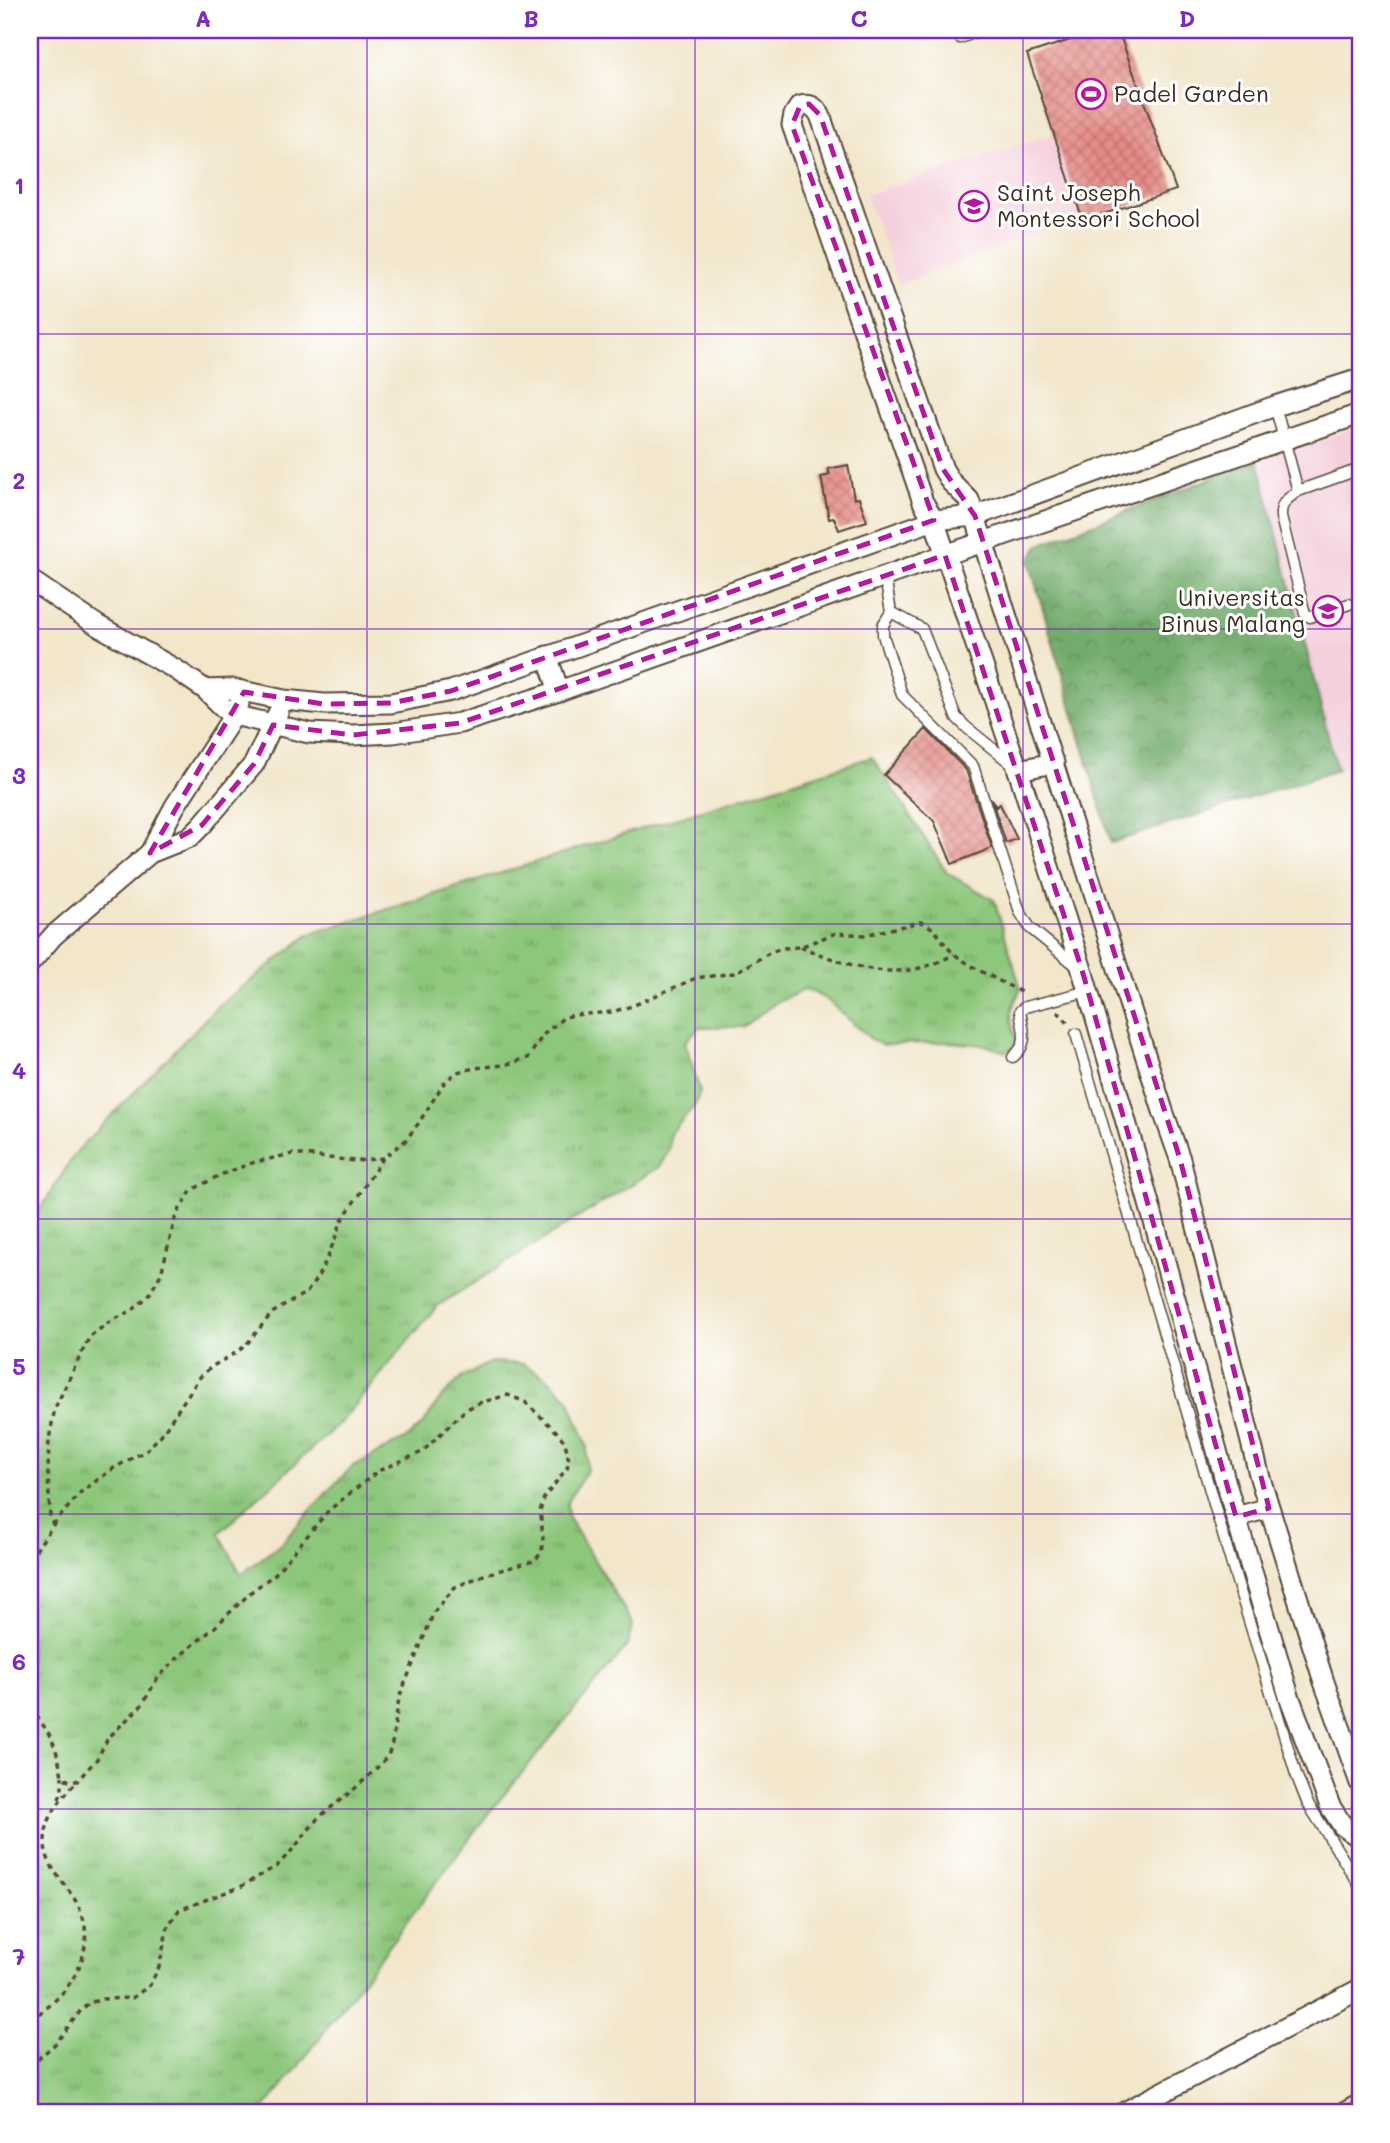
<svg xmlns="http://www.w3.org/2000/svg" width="1390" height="2143" viewBox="0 0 1390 2143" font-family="Mali,sans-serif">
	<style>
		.built { fill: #f4cfdc }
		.grass { fill: url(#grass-tufts); stroke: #64784d; stroke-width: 2 }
		.forest { fill: url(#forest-crowns); stroke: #566b45; stroke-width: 2 }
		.building { fill: url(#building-cross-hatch) }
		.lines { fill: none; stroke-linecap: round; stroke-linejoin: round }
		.lane-casing { stroke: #564638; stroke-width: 13 }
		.street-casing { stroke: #564638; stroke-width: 23 }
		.path { stroke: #564638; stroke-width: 3.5; stroke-dasharray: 5 5; stroke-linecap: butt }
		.lane { stroke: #fff; stroke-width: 10 }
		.street { stroke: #fff; stroke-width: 19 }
		.marked { fill: none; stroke: #b5179e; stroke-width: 5; stroke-dasharray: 14 9; stroke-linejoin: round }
		.grid { fill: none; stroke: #7b2cbf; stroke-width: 2; stroke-opacity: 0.55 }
		.labels { text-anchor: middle; stroke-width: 6; stroke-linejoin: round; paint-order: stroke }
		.poi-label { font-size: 23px; fill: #3b2a1e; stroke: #fff; text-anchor: start }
		.neatline { fill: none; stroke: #7b2cbf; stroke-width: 2.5 }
		.grid-label { font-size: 23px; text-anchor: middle; font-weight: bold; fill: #7b2cbf }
	</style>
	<defs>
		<pattern id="grass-tufts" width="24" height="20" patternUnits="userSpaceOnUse" patternTransform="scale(1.75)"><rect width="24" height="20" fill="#8dc77c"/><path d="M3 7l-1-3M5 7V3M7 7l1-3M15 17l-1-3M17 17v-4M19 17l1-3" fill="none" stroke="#74a265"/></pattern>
		<pattern id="forest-crowns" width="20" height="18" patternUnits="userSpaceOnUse" patternTransform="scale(1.75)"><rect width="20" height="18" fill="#72ac6c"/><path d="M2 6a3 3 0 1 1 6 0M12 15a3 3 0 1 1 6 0" fill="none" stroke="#5f8c58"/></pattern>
		<pattern id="building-cross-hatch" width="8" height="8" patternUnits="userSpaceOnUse" patternTransform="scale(1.75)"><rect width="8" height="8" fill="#e78d88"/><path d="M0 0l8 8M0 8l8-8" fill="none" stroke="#bc736f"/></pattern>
	</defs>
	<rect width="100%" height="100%" fill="#fff"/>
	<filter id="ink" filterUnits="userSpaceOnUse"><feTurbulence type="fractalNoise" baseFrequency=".0143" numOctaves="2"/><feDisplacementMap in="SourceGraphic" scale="14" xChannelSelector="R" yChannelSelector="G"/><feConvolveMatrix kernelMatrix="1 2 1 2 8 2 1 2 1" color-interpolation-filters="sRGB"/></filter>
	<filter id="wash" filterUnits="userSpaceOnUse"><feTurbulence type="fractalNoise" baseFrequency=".00686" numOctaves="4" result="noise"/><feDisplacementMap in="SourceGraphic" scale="28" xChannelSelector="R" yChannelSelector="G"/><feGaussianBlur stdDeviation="1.57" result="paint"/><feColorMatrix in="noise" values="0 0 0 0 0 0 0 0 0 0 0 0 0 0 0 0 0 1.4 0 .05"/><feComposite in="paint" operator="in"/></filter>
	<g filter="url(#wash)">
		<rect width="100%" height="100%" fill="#f2e6cb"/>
		<g class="built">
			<polygon points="1053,134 1082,217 898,284 866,195"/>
			<polygon points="1360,427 1360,763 1337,770 1258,460"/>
		</g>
		<path class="grass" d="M872 757 947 873 994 900 1021 989C1007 1015 1010 1016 1017 1044L1005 1052 985 1045 947 1042 882 1045 872 1040 826 999 806 989 777 1002 742 1027H699L685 1042 700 1092 695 1105 670 1134 669 1150 659 1167 437 1306 343 1420 219 1533 241 1574 281 1544 329 1490 353 1466 409 1437 423 1424 439 1400 461 1378 491 1362 523 1364 546 1377 569 1399 587 1446V1470L567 1503 568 1517 633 1624 627 1646 487 1815 297 2068 260 2113H30V1225L77 1151 217 1007 310 934 580 848Z"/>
		<polygon class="forest" points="1258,460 1337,770 1111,843 1029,561 1039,545"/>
		<g id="blocks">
			<g class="building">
				<polygon points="1101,30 1118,30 1176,190 1083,221 1027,54"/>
				<polygon points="848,465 854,499 859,498 867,521 839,530 834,518 829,519 821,477 830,475 828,469"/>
				<polygon points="926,729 966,770 992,848 952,864 934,821 884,775"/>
				<polygon points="991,798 996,807 1000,804 1017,839 1006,843"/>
				<polygon points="1360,2092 1360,2113 1322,2113"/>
			</g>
		</g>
	</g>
	<g filter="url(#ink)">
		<use href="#blocks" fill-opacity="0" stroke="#564638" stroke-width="2"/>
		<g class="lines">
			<g class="lane-casing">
				<g id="lane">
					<polyline points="960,38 982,30"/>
					<polyline points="1275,406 1298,491 1360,469"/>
					<path d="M1298 491C1287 499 1280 503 1281 517L1305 614 1310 617 1349 604"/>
					<polyline points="885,577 891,612 883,625 883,635 902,695 973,766 1020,912 1030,928 1079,968"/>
					<polyline points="891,612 922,629 956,717 966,727 1013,765"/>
					<polyline points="1076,1034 1231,1562 1296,1774 1307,1802 1360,1886"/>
					<path d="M1013 1057C1030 1043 1023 1030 1020 1011L1025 1007 1088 991"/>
				</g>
			</g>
			<g class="street-casing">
				<g id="street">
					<polyline points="30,580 97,625 175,669 206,690 224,708 234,715 309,733 353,735 393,733 460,723 559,691 945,555 1360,414"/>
					<polyline points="547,656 559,691"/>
					<polyline points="206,690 233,689 284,700 324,704 391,703 451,691 934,520 975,516 1275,406 1360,379"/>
					<polyline points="1018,770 1054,763"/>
					<polyline points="150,853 175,806 234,715 239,704"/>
					<polyline points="30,963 53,936 150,853 190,837 202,825 254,764 278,713"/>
					<polyline points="1236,1517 1269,1508"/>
					<path d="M1360 1783 1324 1682 1260 1478 1180 1159 1163 1111 975 516 969 500 951 482 943 469 820 115C814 106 811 104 800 106L794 115 792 125 923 502 934 520 1018 770 1082 970 1139 1167 1227 1487 1289 1696 1330 1806 1343 1826 1360 1838"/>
					<polyline points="1123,2113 1360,1989"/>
				</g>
			</g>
			<g class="path">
				<path d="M800 947C854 967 900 986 954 954"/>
				<polyline points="1057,1012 1063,1016 1068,1024"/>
				<polyline points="53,1525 81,1492 114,1468 147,1450 161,1435 200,1377 211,1367 237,1352 246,1345 272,1313 307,1292 317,1278 328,1257 342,1220 383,1158"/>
				<path d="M30 1559 53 1525 50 1516 48 1473 49 1439 55 1408 90 1336 111 1321 133 1310 149 1295 161 1274 176 1215 192 1190 220 1175 255 1162 292 1154 356 1161 383 1158 405 1141 418 1124 444 1083 457 1072 475 1068 504 1065 528 1058 543 1035 563 1018 573 1015 612 1012 632 1006 696 978 734 973 773 951 784 948 800 947 836 933 865 935 920 922C936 926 941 941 951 951 965 965 1004 983 1023 993"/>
				<path d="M30 1708C51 1734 56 1743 62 1776L69 1781H77L97 1759 108 1738 142 1705 157 1679 175 1660 215 1627 251 1592 275 1574 329 1510 378 1471 422 1452 465 1410 479 1403 508 1395 525 1402 557 1432 565 1442 569 1461 567 1468 544 1498 540 1511 543 1536 542 1552 534 1561 486 1574 455 1587 434 1612 399 1698 392 1743 389 1753 382 1763 358 1786 318 1818 294 1848 277 1866 242 1886 179 1910 168 1926 159 1967 150 1985 132 1998 102 1999 89 2003 81 2010 56 2043 30 2066"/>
				<polyline points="59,1799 62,1790 62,1776"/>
				<path d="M30 2019C68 1998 100 1952 79 1907 69 1886 44 1867 45 1841 45 1817 62 1798 77 1781"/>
			</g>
			<use href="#lane" class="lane"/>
			<use href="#street" class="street"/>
		</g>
	</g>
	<path class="marked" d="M809 104 820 115 943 469 975 516 1180 1159 1269 1508 1236 1517 1082 970 945 555 460 723 353 735 273 725 254 764 202 825 150 853 244 692 324 704 391 703 451 691 934 520 792 125 800 106Z"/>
	<path class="grid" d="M367 30V2113M695 30V2113M1023 30V2113M30 334H1360M30 629H1360M30 924H1360M30 1219H1360M30 1514H1360M30 1809H1360"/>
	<defs>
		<g id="stadium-ring" transform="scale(1.575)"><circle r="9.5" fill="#fff" stroke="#b5179e" stroke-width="1.5"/><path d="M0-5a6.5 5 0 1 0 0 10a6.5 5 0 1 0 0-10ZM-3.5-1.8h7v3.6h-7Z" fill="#b5179e"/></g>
		<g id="school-ring" transform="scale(1.575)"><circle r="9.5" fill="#fff" stroke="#b5179e" stroke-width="1.5"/><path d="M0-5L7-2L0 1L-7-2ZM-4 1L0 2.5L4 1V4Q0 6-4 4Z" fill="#b5179e"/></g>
		<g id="university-ring" transform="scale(1.575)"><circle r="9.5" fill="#fff" stroke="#b5179e" stroke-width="1.5"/><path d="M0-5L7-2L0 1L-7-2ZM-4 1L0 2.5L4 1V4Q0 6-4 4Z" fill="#b5179e"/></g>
	</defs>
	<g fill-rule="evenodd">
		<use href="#stadium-ring" x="1091" y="94"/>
		<use href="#school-ring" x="974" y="206"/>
		<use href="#university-ring" x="1328" y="611"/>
	</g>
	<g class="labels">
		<g class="poi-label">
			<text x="1114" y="102">Padel Garden</text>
			<text x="997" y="201">Saint Joseph<tspan x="997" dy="26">Montessori School</tspan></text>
			<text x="1305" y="606" text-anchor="end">Universitas<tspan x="1305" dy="26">Binus Malang</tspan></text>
		</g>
	</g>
	<rect width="1390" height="2143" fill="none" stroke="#fff" stroke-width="77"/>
	<rect x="38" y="38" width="1314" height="2066" class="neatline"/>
	<g class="grid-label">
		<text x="203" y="27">A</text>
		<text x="531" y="27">B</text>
		<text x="859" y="27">C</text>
		<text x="1187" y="27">D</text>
		<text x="19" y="194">1</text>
		<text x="19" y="489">2</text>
		<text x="19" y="784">3</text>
		<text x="19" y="1079">4</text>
		<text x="19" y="1375">5</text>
		<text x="19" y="1670">6</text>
		<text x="19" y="1965">7</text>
	</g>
</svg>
